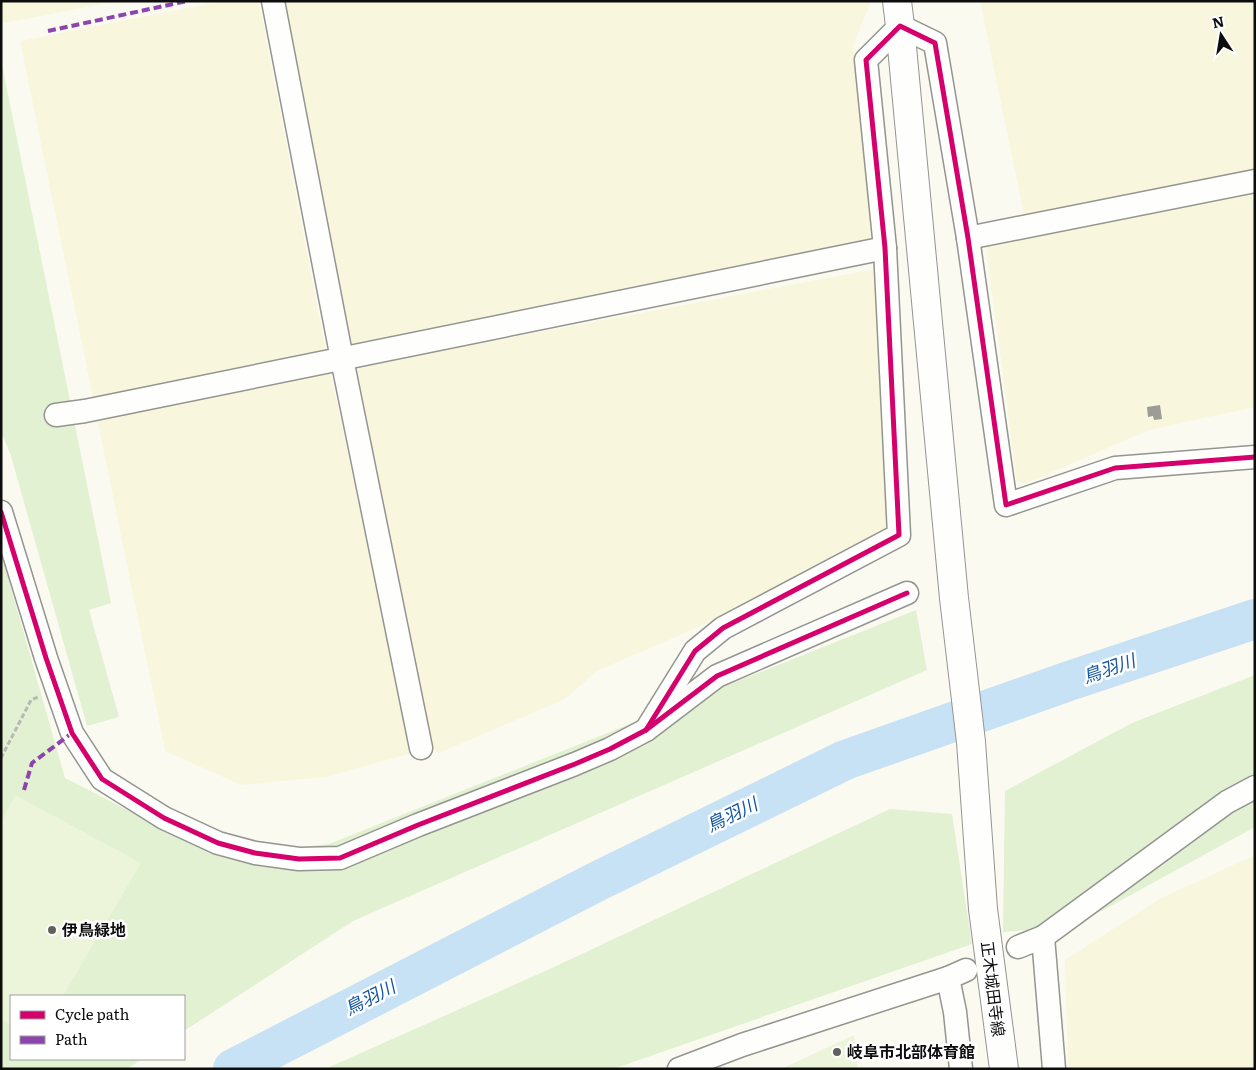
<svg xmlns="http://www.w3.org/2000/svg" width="1256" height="1070" viewBox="0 0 1256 1070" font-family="Literata,'Noto Sans JP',serif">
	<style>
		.farmland { fill: #f8f7dd }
		.green { fill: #e1f1d1 }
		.pitch { fill: #ecf5da }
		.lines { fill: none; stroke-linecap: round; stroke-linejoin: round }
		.river { stroke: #c7e1f5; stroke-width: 40 }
		.building { fill: #9e9c97 }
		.minor-casing { stroke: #949490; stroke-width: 25 }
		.tertiary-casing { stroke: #949490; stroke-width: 30 }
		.path { stroke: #b8b8b6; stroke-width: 3; stroke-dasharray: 5 2.5; stroke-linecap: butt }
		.minor { stroke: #fefefd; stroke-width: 22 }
		.tertiary { stroke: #fefefd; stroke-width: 28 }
		.quiet { stroke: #8e44ad; stroke-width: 4; stroke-dasharray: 8 4; stroke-linecap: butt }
		.cycleway-casing { stroke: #fff; stroke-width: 8 }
		.cycleway { stroke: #d6006c; stroke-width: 5 }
		.poi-dot { fill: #60605d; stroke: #fff; stroke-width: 2 }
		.labels { text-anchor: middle; stroke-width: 5; stroke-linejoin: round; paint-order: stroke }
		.poi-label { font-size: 16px; font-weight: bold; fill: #0d0d0d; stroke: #fff; text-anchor: start }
		.street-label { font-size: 16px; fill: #0d0d0d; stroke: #fff }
		.water-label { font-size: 18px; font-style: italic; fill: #1456a1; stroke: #fff }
	</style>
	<rect width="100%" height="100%" fill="#fbfaf1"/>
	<g class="farmland">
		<polygon points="1,1 117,1 5,23 1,17"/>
		<polygon points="222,1 259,1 326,352 412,753 326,777 241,785 165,751 20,41"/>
		<polygon points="280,1 871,1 853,46 856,86 866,90 876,242 350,348"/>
		<polygon points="980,1 1255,1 1255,170 1024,215"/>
		<polygon points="1255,192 1255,407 1149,430 1027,483 1017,482 986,247"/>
		<polygon points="875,269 893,530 724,616 597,671 565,699 439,753 428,745 354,367"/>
		<polygon points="1255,855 1255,1069 1068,1069 1065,960 1161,898"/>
	</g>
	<g class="green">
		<polygon points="1,60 111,603 89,610 119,717 87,726 11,456 1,431"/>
		<polygon points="1,553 65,778 217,856 329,844 916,610 927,670 353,921 184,1031 184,996 11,996 11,1059 142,1059 127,1069 1,1069"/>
		<polygon points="1255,675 1255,827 1074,926 1003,932 1005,791 1132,723"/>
		<polygon points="890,809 952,814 972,944 613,1069 325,1069 552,968"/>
	</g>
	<g class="pitch">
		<polygon points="15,795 141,863 63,996 11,996 11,1024 1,1019 1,822"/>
		<polygon points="854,1035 858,1069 781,1069"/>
	</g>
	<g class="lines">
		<polyline class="river" points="233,1069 598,881 845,760 1069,681 1255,619"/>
	</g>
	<polygon class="building" points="1160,405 1162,419 1154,420 1153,416 1148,417 1147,407"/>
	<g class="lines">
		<g class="minor-casing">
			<g id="minor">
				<polyline points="273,1 342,359 421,748"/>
				<polyline points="968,238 1255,181"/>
				<polyline points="56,415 85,411 885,248"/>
				<polyline points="1,512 46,658 72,733 102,779 164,818 218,843 255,853 299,859 340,858 418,825 575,764 610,749 646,730 717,676 907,593"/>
				<polyline points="646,730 695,651 723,628 899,535 885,248 866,60 900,26 935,43 968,238 1006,505 1115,468 1255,457"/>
				<polyline points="1043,937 1054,1069"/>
				<polyline points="1018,947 1043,937 1227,802 1255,787"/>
				<polyline points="948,978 955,1012 961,1069"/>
				<polyline points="679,1069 742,1045 948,978 966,970"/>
			</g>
		</g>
		<g class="tertiary-casing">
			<polyline id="tertiary" points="897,1 900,26 954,598 971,742 983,909 1004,1069"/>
		</g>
		<polyline class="path" points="1,758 31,700 38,697"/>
		<use href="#minor" class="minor"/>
		<use href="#tertiary" class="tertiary"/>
		<g class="quiet">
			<polyline points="48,31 187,1"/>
			<polyline points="24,790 32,763 72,733"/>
		</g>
		<g class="cycleway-casing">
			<g id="cycleway">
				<polyline points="1,512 46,658 72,733 102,779 164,818 218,843 255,853 299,859 340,858 418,825 575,764 610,749 646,730 717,676 907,593"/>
				<polyline points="646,730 695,651 723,628 899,535 885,248 866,60 900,26 935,43 968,238 1006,505 1115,468 1255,457"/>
			</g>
		</g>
		<use href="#cycleway" class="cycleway"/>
	</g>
	<g class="poi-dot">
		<circle cx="52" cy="930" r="5"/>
		<circle cx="837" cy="1052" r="5"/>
	</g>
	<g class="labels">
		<g class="poi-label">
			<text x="62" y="936">伊鳥緑地</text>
			<text x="847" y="1058">岐阜市北部体育館</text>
		</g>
		<g class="street-label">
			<text transform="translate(993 989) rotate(83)" y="6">正木城田寺線</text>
		</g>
		<g class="water-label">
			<text transform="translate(1109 669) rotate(-19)" y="6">鳥羽川</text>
			<text transform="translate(732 815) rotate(-26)" y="6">鳥羽川</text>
			<text transform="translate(370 998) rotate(-27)" y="6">鳥羽川</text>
		</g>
	</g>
	<rect width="1256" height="1070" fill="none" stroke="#0d0d0d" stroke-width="5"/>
	<rect x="10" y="995" width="175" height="65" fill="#ffffff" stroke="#9e9e9e"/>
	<rect x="20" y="1011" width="25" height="8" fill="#d6006c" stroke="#9e9e9e"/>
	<text x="55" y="1020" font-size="15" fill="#0d0d0d">Cycle path</text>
	<rect x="20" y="1036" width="25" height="8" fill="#8e44ad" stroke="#9e9e9e"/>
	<text x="55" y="1045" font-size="15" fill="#0d0d0d">Path</text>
	<g transform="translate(1221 35) rotate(348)" stroke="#ffffff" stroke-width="4" paint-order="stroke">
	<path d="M0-4L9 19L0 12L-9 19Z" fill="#0d0d0d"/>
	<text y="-8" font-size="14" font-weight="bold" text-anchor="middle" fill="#0d0d0d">N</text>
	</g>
</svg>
